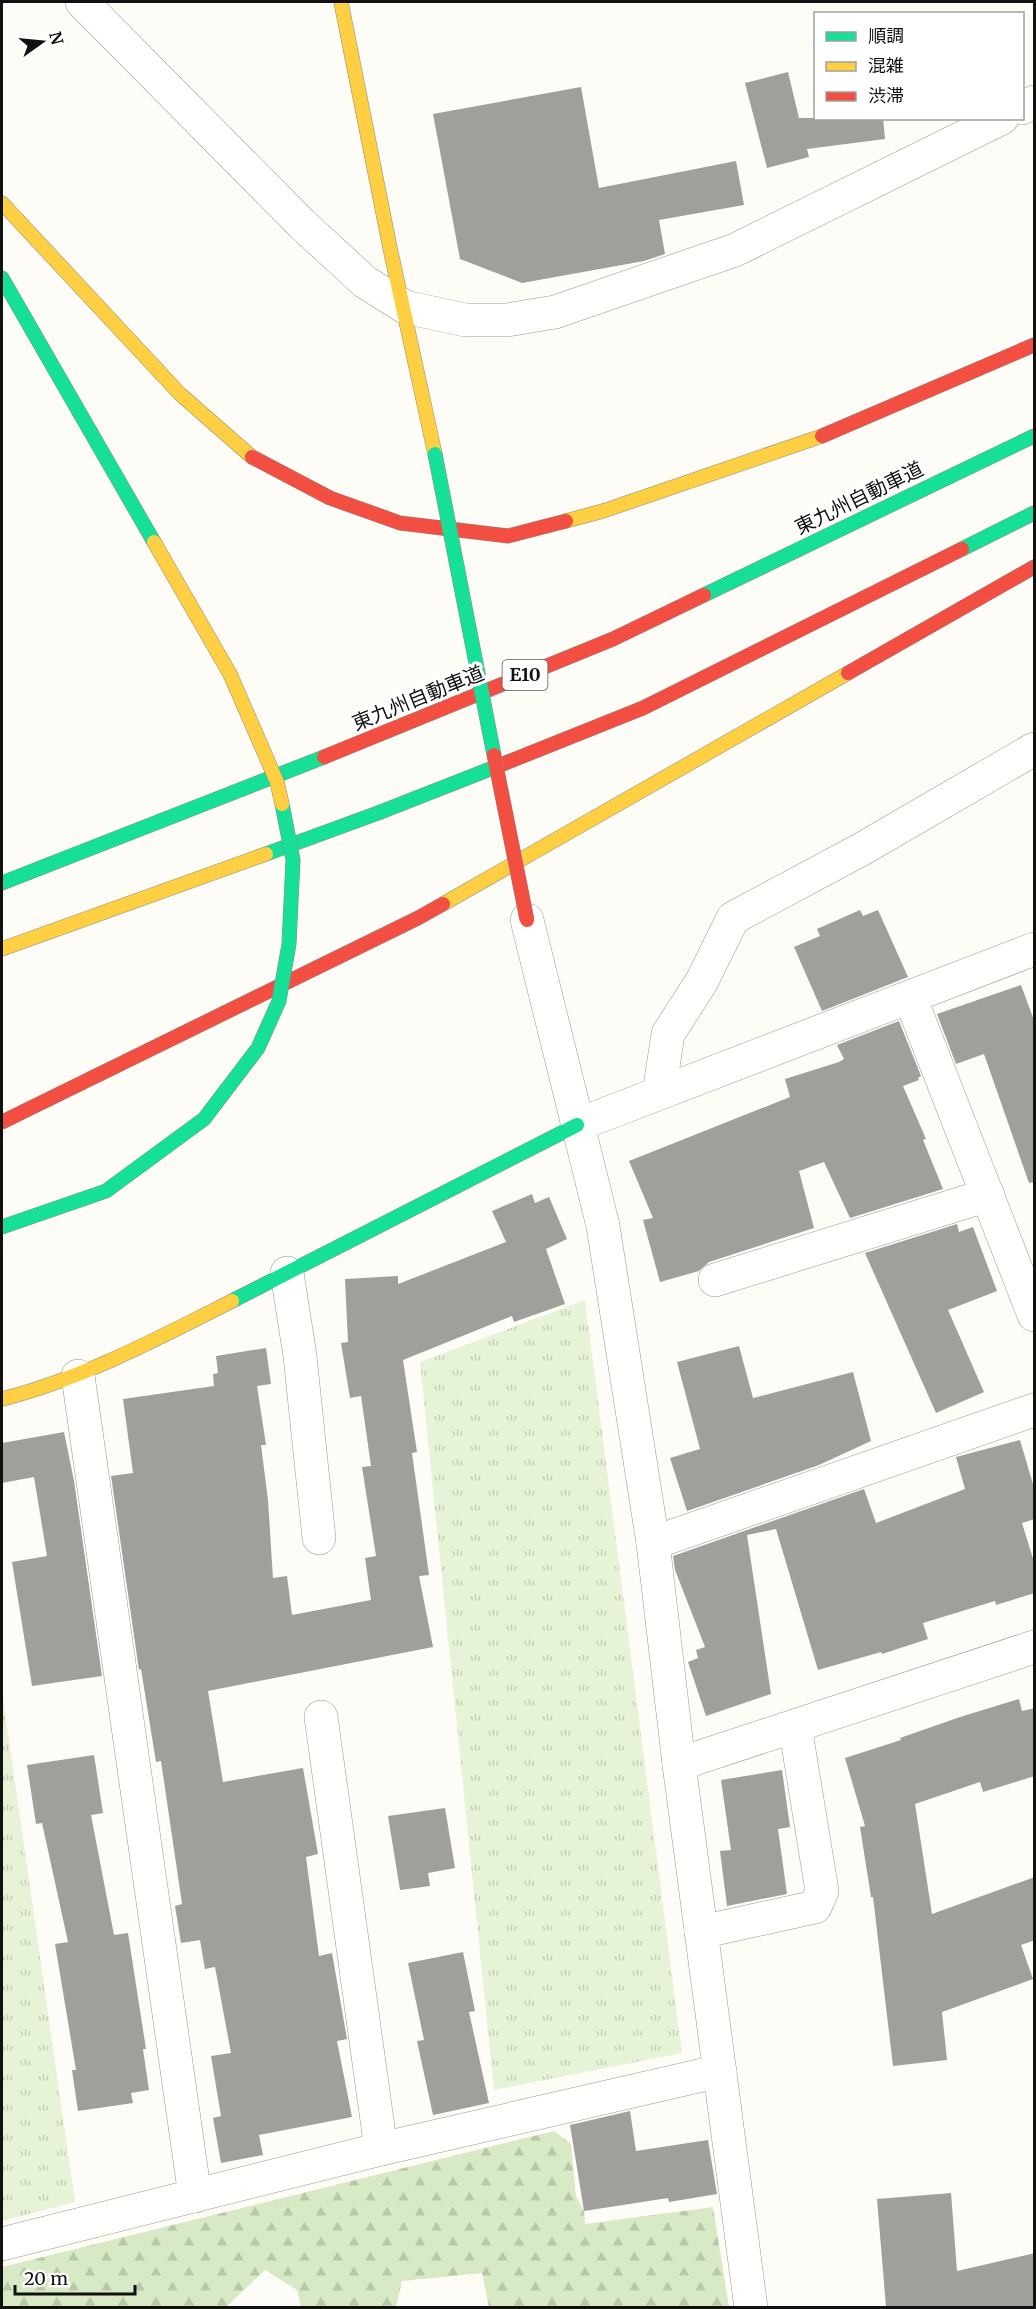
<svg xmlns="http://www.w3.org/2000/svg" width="1036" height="2309" viewBox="0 0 1036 2309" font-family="Merriweather,'Noto Sans JP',serif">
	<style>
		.grass { fill: url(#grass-tufts) }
		.forest { fill: url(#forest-firs) }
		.building { fill: #a19f9c }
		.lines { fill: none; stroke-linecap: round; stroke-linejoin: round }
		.street-casing { stroke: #979795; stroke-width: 34 }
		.fast-casing { stroke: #8e8d8b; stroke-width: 15 }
		.slow-casing { stroke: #8e8d8b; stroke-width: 15 }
		.jam-casing { stroke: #8e8d8b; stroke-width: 15 }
		.street { stroke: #fffffe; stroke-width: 33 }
		.fast { stroke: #16e098; stroke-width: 14 }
		.slow { stroke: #ffcf43; stroke-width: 14 }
		.jam { stroke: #f24e42; stroke-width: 14 }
		.fast-bridge-casing { stroke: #8e8d8b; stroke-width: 15; stroke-linecap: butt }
		.slow-bridge-casing { stroke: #8e8d8b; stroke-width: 15; stroke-linecap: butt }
		.jam-bridge-casing { stroke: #8e8d8b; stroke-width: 15; stroke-linecap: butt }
		.fast-bridge { stroke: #16e098; stroke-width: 14 }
		.slow-bridge { stroke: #ffcf43; stroke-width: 14 }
		.jam-bridge { stroke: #f24e42; stroke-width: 14 }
		.labels { text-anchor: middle; stroke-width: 6; stroke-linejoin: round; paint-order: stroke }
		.shield { fill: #fff; stroke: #585858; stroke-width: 1.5 }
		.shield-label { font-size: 18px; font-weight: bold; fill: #111 }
		.street-label { font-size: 20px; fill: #111; stroke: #fff }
	</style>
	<defs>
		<pattern id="grass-tufts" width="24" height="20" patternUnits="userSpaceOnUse" patternTransform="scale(1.5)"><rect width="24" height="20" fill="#e7f3d7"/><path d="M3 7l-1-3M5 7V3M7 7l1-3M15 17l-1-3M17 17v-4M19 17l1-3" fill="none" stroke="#c5cfb8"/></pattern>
		<pattern id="forest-firs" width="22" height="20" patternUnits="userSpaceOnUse" patternTransform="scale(1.5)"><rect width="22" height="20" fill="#d8eac5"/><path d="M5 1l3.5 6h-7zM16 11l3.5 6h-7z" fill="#b8c8a8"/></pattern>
	</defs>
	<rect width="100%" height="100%" fill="#fdfcf7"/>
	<g class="grass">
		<polygon points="585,1300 682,2053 494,2090 420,1362"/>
		<polygon points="2,1692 75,2202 2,2221"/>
	</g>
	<polygon class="forest" points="554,2131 571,2144 576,2196 584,2211 585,2224 713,2207 729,2307 489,2307 482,2273 402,2281 396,2307 301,2307 297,2290 265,2270 226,2307 2,2307 2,2267"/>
	<g class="building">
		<polygon points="788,72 799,118 883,118 885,139 807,149 809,157 767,168 745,83"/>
		<polygon points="581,87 599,188 736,161 744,205 659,220 665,254 644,261 522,283 460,259 433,114"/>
		<polygon points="860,910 863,916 878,910 908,977 822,1011 794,947 820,936 817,929"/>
		<polygon points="1021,985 1035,1023 1035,1182 1029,1183 984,1054 956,1064 937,1014"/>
		<polygon points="899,1021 921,1076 918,1078 919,1080 903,1086 926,1139 923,1140 943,1189 850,1218 824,1162 799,1171 814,1228 709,1262 699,1271 660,1282 643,1220 653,1218 629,1161 790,1097 785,1079 839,1062 844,1059 837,1045"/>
		<polygon points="532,1194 535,1203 549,1197 567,1239 546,1249 565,1304 514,1322 512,1316 403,1360 417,1452 412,1453 429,1575 419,1576 433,1647 208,1691 223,1782 303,1768 318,1854 306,1857 319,1956 332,1953 347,2039 337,2041 352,2117 259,2135 263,2155 221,2163 213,2118 221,2116 211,2056 231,2053 215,1967 205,1969 200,1940 181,1943 175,1906 182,1904 161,1761 156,1762 141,1669 139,1670 111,1476 133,1473 123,1399 214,1386 213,1374 218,1373 216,1356 266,1348 271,1384 257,1386 266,1445 261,1445 268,1500 273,1578 287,1576 292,1615 371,1600 365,1558 376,1556 362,1467 371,1466 361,1396 350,1398 341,1343 348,1342 345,1279 398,1276 398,1284 506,1242 492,1211"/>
		<polygon points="957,1224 959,1232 973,1227 997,1291 948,1310 984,1392 936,1413 865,1253"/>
		<polygon points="739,1346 753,1398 853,1372 871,1441 819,1465 687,1511 670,1458 700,1449 677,1362"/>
		<polygon points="64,1432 74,1481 102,1676 32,1686 12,1562 47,1556 34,1477 2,1483 2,1443"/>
		<polygon points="1020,1440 1035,1491 1035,1519 1022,1523 1035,1565 1035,1593 996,1605 995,1601 923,1623 928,1639 882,1654 881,1652 818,1670 776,1529 747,1535 771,1694 706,1716 688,1662 698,1658 696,1650 705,1647 675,1570 673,1556 864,1489 876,1523 965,1489 956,1457"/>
		<polygon points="1019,1699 1022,1711 1035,1708 1035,1776 983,1792 980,1782 915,1804 932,1914 1035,1877 1035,1940 1021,1945 1033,1979 942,2012 947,2060 893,2066 873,1897 871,1897 860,1827 865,1826 845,1758 901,1740 900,1738 960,1717"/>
		<polygon points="94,1755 103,1813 91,1815 114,1935 128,1933 146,2049 143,2049 149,2090 131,2093 133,2103 78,2111 72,2070 76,2070 55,1944 68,1942 42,1823 36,1824 27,1765"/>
		<polygon points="782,1770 790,1827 778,1829 787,1894 727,1906 720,1851 731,1850 721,1780"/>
		<polygon points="445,1808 455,1868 428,1873 430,1886 400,1890 388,1816"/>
		<polygon points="463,1952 475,2011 469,2012 489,2103 433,2115 417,2041 424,2040 408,1963"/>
		<polygon points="630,2111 636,2151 708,2140 717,2194 669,2202 668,2198 584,2211 570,2125"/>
		<polygon points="951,2193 957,2271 1035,2253 1035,2307 886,2307 877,2199"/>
	</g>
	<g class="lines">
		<g class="street-casing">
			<g id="street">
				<polyline points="82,2 303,225 365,282 405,307 465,320 507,320 555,312 735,250 1002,118"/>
				<polyline points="1022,108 1034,102"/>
				<polyline points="527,920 603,1226 653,1543 679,1764 751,2308"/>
				<polyline points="910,997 1034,1315"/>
				<polyline points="659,1093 668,1034 702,981 733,918 862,849 1034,749"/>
				<polyline points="577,1125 1034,949"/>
				<polyline points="287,1273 300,1356 319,1538"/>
				<polyline points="715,1280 988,1195"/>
				<polyline points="78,1376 195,2196"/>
				<polyline points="653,1543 1034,1410"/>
				<polyline points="321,1717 381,2149"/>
				<polyline points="679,1764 1034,1647"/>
				<polyline points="701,1932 815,1907 822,1891 795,1726"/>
				<polyline points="2,2244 381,2149 720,2071"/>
			</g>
		</g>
		<g class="fast-casing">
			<g id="fast">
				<polyline points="2,278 154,542"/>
				<polyline points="962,549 1034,513"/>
				<polyline points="704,595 1034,436"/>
				<polyline points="266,854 378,813 503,764"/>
				<polyline points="2,883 324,757"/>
				<polyline points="2,1227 106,1191"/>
				<polyline points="232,1301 577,1125"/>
			</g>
		</g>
		<g class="slow-casing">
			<g id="slow">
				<polyline points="341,2 390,248 435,454"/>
				<polyline points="2,203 180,394 252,457"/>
				<polyline points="566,521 603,511 822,436"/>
				<polyline points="154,542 230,674"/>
				<polyline points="443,904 848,673"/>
				<polyline points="2,949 266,854"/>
				<path d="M2 1399C84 1378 157 1339 232 1301"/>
			</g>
		</g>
		<g class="jam-casing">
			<g id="jam">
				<polyline points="822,436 1034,345"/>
				<polyline points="252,457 330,498 400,523 508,536 566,521"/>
				<polyline points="848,673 1034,567"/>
				<polyline points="324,757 613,639 704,595"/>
				<polyline points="503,764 643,708 962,549"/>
				<polyline points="2,1122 418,918 443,904"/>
			</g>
		</g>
		<use href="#street" class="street"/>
		<use href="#fast" class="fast"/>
		<use href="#slow" class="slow"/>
		<use href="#jam" class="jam"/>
		<g class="fast-bridge-casing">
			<g id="fast-bridge">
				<polyline points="435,454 494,755"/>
				<polyline points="106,1191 204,1119 258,1048 279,1001 289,944 293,860 282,804"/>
			</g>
		</g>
		<g class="slow-bridge-casing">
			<polyline id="slow-bridge" points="230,674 277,782 282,804"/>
		</g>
		<g class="jam-bridge-casing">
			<polyline id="jam-bridge" points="494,755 527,920"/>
		</g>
		<use href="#fast-bridge" class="fast-bridge"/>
		<use href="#slow-bridge" class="slow-bridge"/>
		<use href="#jam-bridge" class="jam-bridge"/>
	</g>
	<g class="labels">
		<rect class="shield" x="502.5" y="660" width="45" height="30" rx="4.5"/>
		<g class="shield-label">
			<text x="525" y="681">E10</text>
		</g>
		<g class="street-label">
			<text transform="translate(859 498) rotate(-26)" y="7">東九州自動車道</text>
			<text transform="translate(418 698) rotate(-22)" y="7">東九州自動車道</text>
		</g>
	</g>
	<rect width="1036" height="2309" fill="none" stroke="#111111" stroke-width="6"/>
	<rect x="814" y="12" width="210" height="108" fill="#ffffff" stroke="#a0a0a0" stroke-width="1.5"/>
	<rect x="826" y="32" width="30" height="9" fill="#16e098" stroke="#a0a0a0" stroke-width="1.5"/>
	<text x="868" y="42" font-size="18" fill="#111111">順調</text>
	<rect x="826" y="62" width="30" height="9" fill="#ffcf43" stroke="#a0a0a0" stroke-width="1.5"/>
	<text x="868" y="72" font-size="18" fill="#111111">混雑</text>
	<rect x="826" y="92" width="30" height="9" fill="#f24e42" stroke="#a0a0a0" stroke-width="1.5"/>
	<text x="868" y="102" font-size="18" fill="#111111">渋滞</text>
	<g transform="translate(42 42) rotate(75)" stroke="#ffffff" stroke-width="4.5" paint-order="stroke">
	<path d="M0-4.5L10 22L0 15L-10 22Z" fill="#111111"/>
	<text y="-9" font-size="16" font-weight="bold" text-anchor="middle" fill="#111111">N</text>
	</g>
	<path d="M15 2285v9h120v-9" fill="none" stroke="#111111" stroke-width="3"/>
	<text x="24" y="2285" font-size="18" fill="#111111" stroke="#ffffff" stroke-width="4.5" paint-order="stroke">20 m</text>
</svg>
